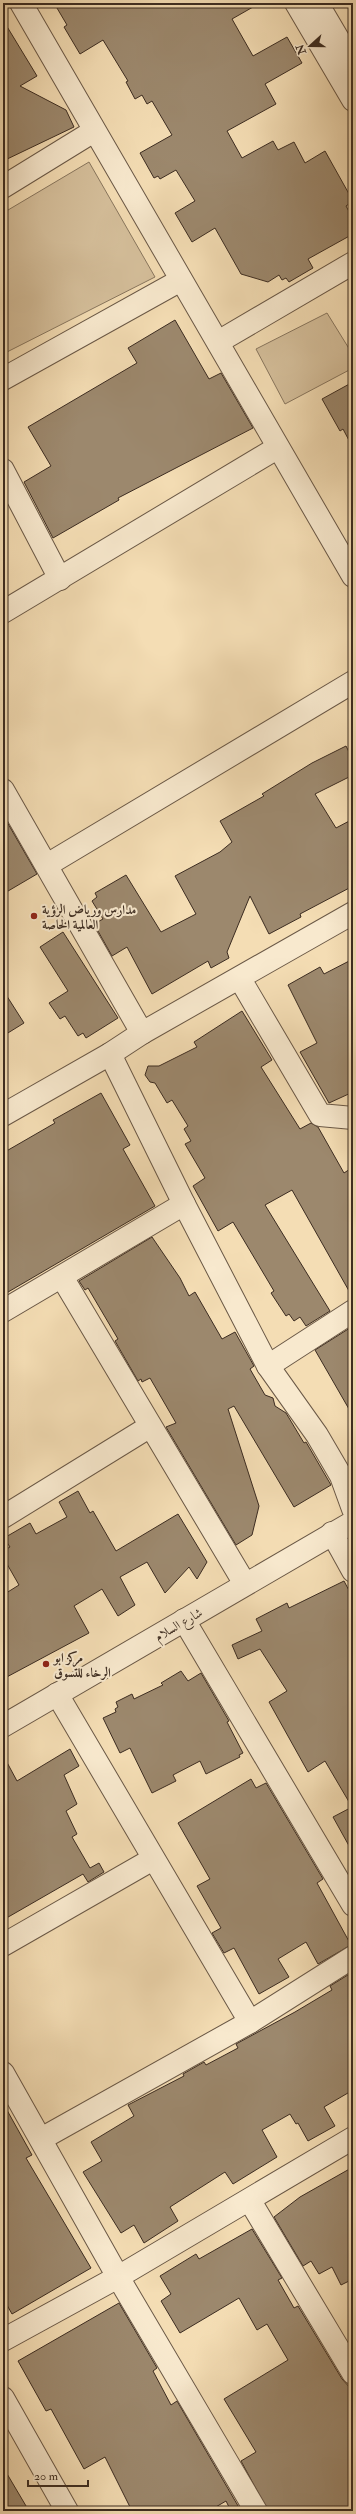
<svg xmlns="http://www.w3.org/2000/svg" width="356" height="2514" viewBox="0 0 356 2514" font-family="'IM FELL Double Pica',Amiri,serif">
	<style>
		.green { fill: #d5bf9b; stroke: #88765e }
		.building { fill: #9c886d; stroke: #3c2c21 }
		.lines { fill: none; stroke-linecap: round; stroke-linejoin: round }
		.minor-casing { stroke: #6a5846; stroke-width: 24 }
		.minor { stroke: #f8e9ce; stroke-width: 22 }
		.poi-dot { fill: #8f2418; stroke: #f8e9ce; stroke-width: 1.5 }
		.labels { text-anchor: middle; stroke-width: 4; stroke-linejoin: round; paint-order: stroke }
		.poi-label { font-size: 13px; font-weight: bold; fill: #3c2c21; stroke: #f8e9ce; text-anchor: start }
		.street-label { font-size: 13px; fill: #3c2c21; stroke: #f8e9ce }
	</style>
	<rect width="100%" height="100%" fill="#f4ddb4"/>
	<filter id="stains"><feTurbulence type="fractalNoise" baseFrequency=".005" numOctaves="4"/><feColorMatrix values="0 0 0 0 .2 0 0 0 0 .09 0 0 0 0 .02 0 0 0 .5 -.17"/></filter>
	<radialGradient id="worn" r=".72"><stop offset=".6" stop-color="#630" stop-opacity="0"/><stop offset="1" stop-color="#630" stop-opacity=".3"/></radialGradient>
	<g class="green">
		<polygon points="89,162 155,277 3,354 3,213"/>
		<polygon points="327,313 353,355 353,368 285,404 256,349"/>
	</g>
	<g class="building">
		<polygon points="54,3 260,3 232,19 253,56 287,37 302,63 265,84 276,104 227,131 242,158 273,141 278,150 294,142 305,163 325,151 353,201 346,206 353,219 353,234 308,259 313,268 289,282 286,278 282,280 279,275 268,282 241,274 215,228 192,242 175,213 195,201 176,170 160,179 158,176 154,178 140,153 172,135 152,101 147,104 142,95 135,99 126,82 128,81 103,40 80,54 64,27 67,25"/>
		<polygon points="3,20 37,76 20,86 66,110 74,127 3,161"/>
		<polygon points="175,320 209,379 221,373 253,428 118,498 119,500 53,538 24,482 51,466 28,427 137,363 128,348"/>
		<polygon points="353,382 353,448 343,429 340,431 322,399"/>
		<polygon points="346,746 353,760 353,775 315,794 336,828 353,819 353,886 300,914 301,917 269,934 250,896 227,952 229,958 211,968 208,961 152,994 127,947 112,956 94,924 103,919 92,901 97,897 95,893 126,875 161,932 196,914 175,876 220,852 232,842 220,821 264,796 262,794 312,763"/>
		<polygon points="3,815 37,874 3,894"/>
		<polygon points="63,932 118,1018 86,1038 83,1033 78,1036 65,1016 60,1019 49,1003 68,991 40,947"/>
		<polygon points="353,959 353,1092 329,1103 300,1052 317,1043 288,985 320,967 324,974"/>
		<polygon points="3,990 24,1023 3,1036"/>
		<polygon points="242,1011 272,1060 261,1067 300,1129 311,1123 318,1127 344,1173 353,1167 353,1299 351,1299 353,1298 292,1190 265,1205 330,1311 306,1326 300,1317 294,1321 289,1314 286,1316 271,1293 274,1291 233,1222 218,1231 193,1186 205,1178 185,1144 191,1141 184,1129 188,1126 172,1100 167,1103 155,1083 150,1082 145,1075 148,1066 159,1066 197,1047 194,1042"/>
		<polygon points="101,1093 130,1145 123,1149 155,1206 3,1295 3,1153 55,1123 53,1120"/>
		<polygon points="152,1237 180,1278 189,1296 195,1292 222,1339 235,1332 254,1366 250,1369 265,1395 273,1398 275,1406 286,1413 304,1443 306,1442 331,1485 294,1507 234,1406 228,1409 259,1506 252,1535 236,1545 166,1427 176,1423 150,1378 142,1382 141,1379 138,1381 115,1341 118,1339 88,1288 85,1290 79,1281"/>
		<polygon points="353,1326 353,1416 315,1350"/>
		<polygon points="78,1491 90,1513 93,1511 116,1551 178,1514 207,1562 197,1579 189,1567 165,1593 147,1562 120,1577 135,1605 118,1616 102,1589 74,1606 89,1633 3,1679 3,1595 19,1585 3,1557 3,1551 10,1547 4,1538 30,1523 36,1534 67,1517 59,1502"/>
		<polygon points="344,1581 353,1598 353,1853 333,1817 352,1807 325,1761 308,1772 269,1702 287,1691 260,1649 238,1659 232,1645 262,1631 256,1619 287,1603 289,1608"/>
		<polygon points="181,1671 188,1681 201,1673 229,1721 227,1722 243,1753 239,1755 240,1757 206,1774 200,1761 173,1775 176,1781 152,1793 130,1748 120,1753 103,1718 116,1712 115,1709 118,1707 116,1702 132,1694 134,1699 163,1685 161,1683"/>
		<polygon points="70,1749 79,1766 64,1775 77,1804 66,1811 77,1834 72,1837 90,1868 99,1863 104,1872 88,1882 83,1874 3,1920 3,1755 17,1781"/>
		<polygon points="251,1779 256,1788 266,1783 323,1879 317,1883 351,1945 318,1964 306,1942 278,1959 289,1977 259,1994 234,1948 224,1953 212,1933 221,1928 197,1886 210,1879 178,1823"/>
		<polygon points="351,1973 353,1978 353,2090 324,2107 335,2126 308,2141 298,2123 296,2124 290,2114 262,2130 277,2157 233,2184 225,2172 170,2207 178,2221 144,2243 134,2225 121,2233 83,2172 102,2161 91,2142 134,2116 128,2105 184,2076 183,2074 204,2062 206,2065 238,2048 236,2044 295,2012 332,1990 330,1986"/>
		<polygon points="3,2103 32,2155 26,2158 91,2268 12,2314 3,2298"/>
		<polygon points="353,2167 353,2279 341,2285 332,2267 319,2274 311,2261 303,2266 274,2217 300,2197"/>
		<polygon points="252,2229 282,2278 278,2280 294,2308 298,2306 342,2379 353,2391 353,2507 347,2511 268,2511 241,2461 256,2452 224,2399 288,2360 267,2324 257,2330 239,2298 180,2333 161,2301 171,2294 160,2276 196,2254 199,2259"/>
		<polygon points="119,2303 157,2368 153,2371 171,2405 177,2401 241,2511 231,2511 226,2501 209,2511 132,2511 105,2457 84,2469 51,2409 46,2411 18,2361"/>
		<polygon points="3,2467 29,2511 11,2511 8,2506 3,2510"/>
	</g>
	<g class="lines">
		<g class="minor-casing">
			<g id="minor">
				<polyline points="21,3 353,576"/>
				<polyline points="296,3 353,100"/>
				<polyline points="317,3 353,64"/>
				<polyline points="3,187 94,131"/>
				<polyline points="218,342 353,263"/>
				<polyline points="3,379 181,280"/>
				<polyline points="3,470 60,579"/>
				<polyline points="3,612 277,448"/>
				<polyline points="3,790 142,1033"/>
				<polyline points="47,865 353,682"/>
				<polyline points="240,979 320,1115 353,1118"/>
				<polyline points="110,1054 184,1204 268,1366 317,1435 341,1476 353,1509"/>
				<polyline points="3,1115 110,1054 142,1033 353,913"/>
				<polyline points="62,1277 245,1584"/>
				<polyline points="3,1311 184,1204"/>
				<polyline points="268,1366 353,1311"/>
				<polyline points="3,1517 149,1427"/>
				<polyline points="332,1533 353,1571"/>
				<polyline points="184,1620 353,1905"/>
				<polyline points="57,1694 250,2022"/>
				<polyline points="3,1726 353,1522"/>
				<polyline points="3,1945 153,1859"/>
				<polyline points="3,2073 118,2277 256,2511"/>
				<polyline points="41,2139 250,2022 353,1957"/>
				<polyline points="250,2201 353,2373"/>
				<polyline points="3,2340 118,2277 353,2138"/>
				<polyline points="3,2398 67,2511"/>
			</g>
		</g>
		<use href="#minor" class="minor"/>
	</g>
	<g class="poi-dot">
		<circle cx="34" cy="916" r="4"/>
		<circle cx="46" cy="1664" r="4"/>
	</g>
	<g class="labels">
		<g class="poi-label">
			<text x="42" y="914">مدارس ورياض الرؤية<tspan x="42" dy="15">العالمية الخاصة</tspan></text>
			<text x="54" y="1662">مركز ابو<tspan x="54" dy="15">الرخاء للتسوق</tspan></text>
		</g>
		<g class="street-label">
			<text transform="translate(178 1624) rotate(-30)" y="5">شارع السلام</text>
		</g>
	</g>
	<rect width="356" height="2514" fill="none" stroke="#f4ddb4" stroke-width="16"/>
	<rect x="4" y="4" width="348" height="2506" fill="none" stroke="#3c2c21" stroke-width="2"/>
	<rect x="8" y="8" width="340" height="2498" fill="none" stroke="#3c2c21"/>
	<g transform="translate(310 46) rotate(249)" stroke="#f8e9ce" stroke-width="3" paint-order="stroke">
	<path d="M0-3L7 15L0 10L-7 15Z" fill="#3c2c21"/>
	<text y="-6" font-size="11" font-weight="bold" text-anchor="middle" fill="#3c2c21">N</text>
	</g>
	<path d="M28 2480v6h60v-6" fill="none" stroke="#3c2c21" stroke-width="2"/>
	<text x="34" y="2480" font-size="12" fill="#3c2c21" stroke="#f8e9ce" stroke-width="3" paint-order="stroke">20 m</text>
	<rect width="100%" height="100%" filter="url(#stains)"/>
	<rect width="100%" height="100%" fill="url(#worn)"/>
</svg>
